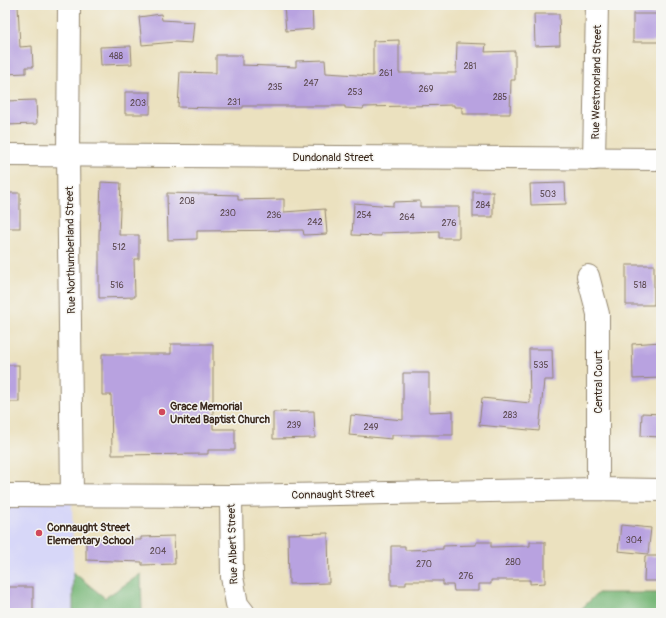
<svg xmlns="http://www.w3.org/2000/svg" width="666" height="618" viewBox="0 0 666 618" font-family="Pangolin,sans-serif">
	<style>
		.built { fill: #d7d7f8 }
		.forest { fill: #78b778; stroke: #5a704b }
		.building { fill: #b8a2e0 }
		.lines { fill: none; stroke-linecap: round; stroke-linejoin: round }
		.minor-casing { stroke: #93866e; stroke-width: 24 }
		.minor { stroke: #fff; stroke-width: 22 }
		.poi-dot { fill: #d1495b; stroke: #f6f6f2; stroke-width: 1.5 }
		.labels { text-anchor: middle; stroke-width: 3; stroke-linejoin: round; paint-order: stroke }
		.number-label { font-size: 9px; fill: #5a484e }
		.street-label { font-size: 11px; fill: #3b2a1e; stroke: #f6f6f2 }
		.poi-label { font-size: 11px; font-weight: bold; fill: #3b2a1e; stroke: #f6f6f2; text-anchor: start }
	</style>
	<rect width="100%" height="100%" fill="#f6f6f2"/>
	<filter id="ink" filterUnits="userSpaceOnUse"><feTurbulence type="fractalNoise" baseFrequency=".025" numOctaves="2"/><feDisplacementMap in="SourceGraphic" scale="8" xChannelSelector="R" yChannelSelector="G"/><feConvolveMatrix kernelMatrix="1 2 1 2 8 2 1 2 1" color-interpolation-filters="sRGB"/></filter>
	<filter id="wash" filterUnits="userSpaceOnUse"><feTurbulence type="fractalNoise" baseFrequency=".012" numOctaves="4" result="noise"/><feDisplacementMap in="SourceGraphic" scale="16" xChannelSelector="R" yChannelSelector="G"/><feGaussianBlur stdDeviation="0.9" result="paint"/><feColorMatrix in="noise" values="0 0 0 0 0 0 0 0 0 0 0 0 0 0 0 0 0 1.4 0 .05"/><feComposite in="paint" operator="in"/></filter>
	<g filter="url(#wash)">
		<rect width="100%" height="100%" fill="#ebe1bf"/>
		<polygon class="built" points="5,495 72,495 74,613 5,613"/>
		<g class="forest">
			<polygon points="73,572 105,598 141,574 142,613 73,613"/>
			<polygon points="598,593 661,593 661,613 577,613"/>
		</g>
		<g id="blocks">
			<g class="building">
				<polygon points="5,5 18,5 20,47 32,46 33,67 26,67 26,73 5,74"/>
				<polygon points="284,5 312,5 313,29 286,31"/>
				<polygon points="161,14 162,20 194,22 192,43 175,42 142,45 139,17"/>
				<polygon points="534,14 559,14 560,45 535,46"/>
				<rect x="633" y="14" width="28" height="28"/>
				<polygon points="399,40 399,73 456,73 457,43 486,44 485,52 515,51 515,80 511,80 510,114 462,114 462,107 454,107 454,105 364,107 363,109 345,108 345,106 243,106 243,108 218,108 178,107 180,72 216,73 216,55 242,55 242,65 296,67 296,61 325,60 326,73 373,76 373,41"/>
				<polygon points="131,46 132,64 101,65 100,47"/>
				<polygon points="125,92 151,92 150,114 125,114"/>
				<polygon points="36,100 37,124 5,125 5,101"/>
				<polygon points="101,182 121,183 119,235 139,235 139,259 134,259 135,297 99,298 99,235"/>
				<polygon points="565,183 566,204 531,205 530,184"/>
				<rect x="473" y="192" width="20" height="25"/>
				<rect x="5" y="193" width="15" height="35"/>
				<polygon points="167,193 238,195 238,200 284,199 284,212 325,209 327,234 304,235 303,230 197,231 197,239 168,240"/>
				<polygon points="420,201 420,207 459,207 459,238 439,238 439,231 381,233 381,236 352,235 354,203 393,206 393,202"/>
				<rect x="626" y="265" width="28" height="40"/>
				<polygon points="661,342 661,378 633,379 632,344"/>
				<polygon points="171,344 213,344 213,429 235,429 235,450 208,450 208,454 112,455 111,395 102,395 102,354 171,354"/>
				<polygon points="529,349 552,349 553,380 544,380 539,431 479,425 482,398 530,403"/>
				<rect x="5" y="365" width="14" height="37"/>
				<polygon points="403,373 429,373 429,412 453,411 453,435 392,435 392,439 349,435 351,415 403,420"/>
				<polygon points="314,411 315,438 273,439 273,412"/>
				<polygon points="642,413 661,414 661,437 641,436"/>
				<polygon points="621,525 651,528 648,554 618,551"/>
				<polygon points="328,533 329,583 289,584 288,534"/>
				<polygon points="174,536 175,564 142,565 142,562 86,560 86,538 141,540 141,537"/>
				<polygon points="476,542 491,542 491,547 530,546 530,542 545,542 545,583 530,584 530,580 491,580 491,584 479,584 479,591 454,591 453,585 443,585 443,581 406,581 406,585 391,585 391,546 405,546 405,550 443,549 443,546 476,545"/>
				<polygon points="645,556 661,556 661,581 644,581"/>
				<rect x="5" y="587" width="28" height="26"/>
			</g>
		</g>
	</g>
	<g filter="url(#ink)">
		<use href="#blocks" fill-opacity="0" stroke="#93866e" stroke-width="1"/>
		<g class="lines">
			<g class="minor-casing">
				<g id="minor">
					<polyline points="69,5 68,155 72,495"/>
					<polyline points="5,155 661,159"/>
					<polyline points="594,159 597,5"/>
					<polyline points="588,276 598,314 598,489"/>
					<polyline points="5,495 231,496 598,489 661,490"/>
					<polyline points="231,496 232,577 237,604 244,613"/>
				</g>
			</g>
			<use href="#minor" class="minor"/>
		</g>
	</g>
	<g class="poi-dot">
		<circle cx="162" cy="412" r="4"/>
		<circle cx="39" cy="533" r="4"/>
	</g>
	<g class="labels">
		<g class="number-label">
			<text x="116" y="59">488</text>
			<text x="470" y="69">281</text>
			<text x="386" y="76">261</text>
			<text x="311" y="86">247</text>
			<text x="275" y="90">235</text>
			<text x="426" y="92">269</text>
			<text x="355" y="95">253</text>
			<text x="500" y="100">285</text>
			<text x="234" y="105">231</text>
			<text x="138" y="106">203</text>
			<text x="548" y="197">503</text>
			<text x="187" y="204">208</text>
			<text x="483" y="208">284</text>
			<text x="228" y="216">230</text>
			<text x="274" y="218">236</text>
			<text x="364" y="218">254</text>
			<text x="407" y="220">264</text>
			<text x="315" y="225">242</text>
			<text x="449" y="226">276</text>
			<text x="119" y="250">512</text>
			<text x="117" y="288">516</text>
			<text x="640" y="288">518</text>
			<text x="541" y="368">535</text>
			<text x="510" y="418">283</text>
			<text x="294" y="428">239</text>
			<text x="371" y="430">249</text>
			<text x="634" y="543">304</text>
			<text x="158" y="554">204</text>
			<text x="513" y="565">280</text>
			<text x="424" y="567">270</text>
			<text x="466" y="579">276</text>
		</g>
		<g class="street-label">
			<text transform="translate(596 82) rotate(-89)" y="4">Rue Westmorland Street</text>
			<text x="333" y="161">Dundonald Street</text>
			<text transform="translate(70 250) rotate(-91)" y="4">Rue Northumberland Street</text>
			<text transform="translate(598 382) rotate(-90)" y="4">Central Court</text>
			<text transform="translate(333 494) rotate(-1)" y="4">Connaught Street</text>
			<text transform="translate(232 544) rotate(-92)" y="4">Rue Albert Street</text>
		</g>
		<g class="poi-label">
			<text x="170" y="410">Grace Memorial<tspan x="170" dy="13">United Baptist Church</tspan></text>
			<text x="47" y="531">Connaught Street<tspan x="47" dy="13">Elementary School</tspan></text>
		</g>
	</g>
	<rect width="666" height="618" fill="none" stroke="#f6f6f2" stroke-width="20"/>
</svg>
